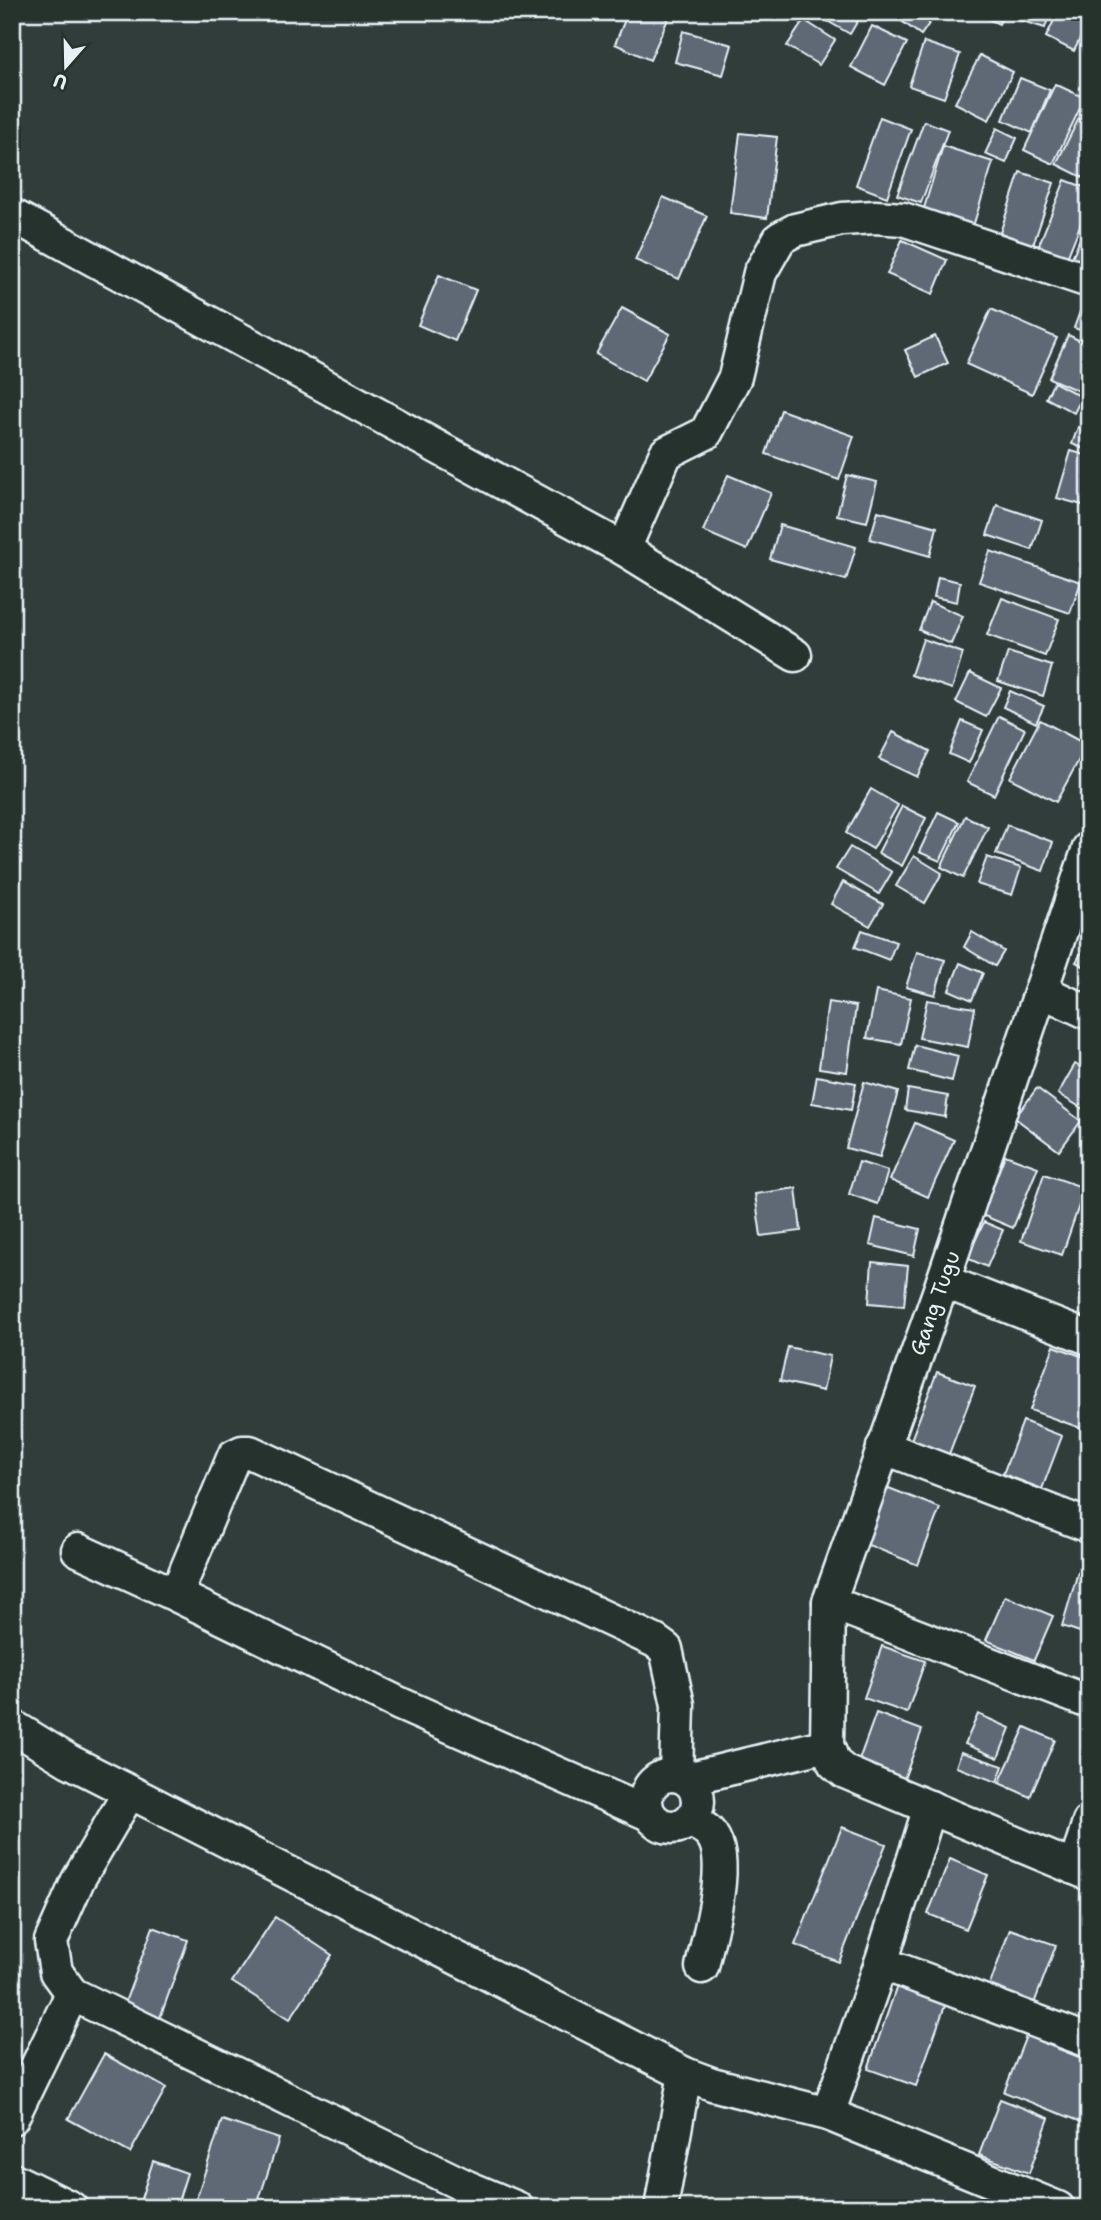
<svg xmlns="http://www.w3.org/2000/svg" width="1101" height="2220" viewBox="0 0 1101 2220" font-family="'Shantell Sans',sans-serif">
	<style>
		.building { fill: #5e6775; stroke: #e8f1f8; stroke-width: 2 }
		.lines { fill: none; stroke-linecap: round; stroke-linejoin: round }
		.street-casing { stroke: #e8f1f8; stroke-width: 37 }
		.street { stroke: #26332d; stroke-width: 32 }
		.labels { text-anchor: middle; stroke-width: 5; stroke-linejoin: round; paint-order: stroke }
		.street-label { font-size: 21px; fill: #e8f1f8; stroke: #26332d }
	</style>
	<rect width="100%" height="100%" fill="#313d3b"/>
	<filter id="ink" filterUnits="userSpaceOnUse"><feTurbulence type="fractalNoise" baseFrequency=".0143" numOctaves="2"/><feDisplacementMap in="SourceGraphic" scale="14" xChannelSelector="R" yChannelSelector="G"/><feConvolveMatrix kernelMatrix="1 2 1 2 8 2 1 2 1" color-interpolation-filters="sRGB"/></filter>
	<g filter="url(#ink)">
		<g class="building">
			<polygon points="628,12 653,12 668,19 650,60 615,44"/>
			<polygon points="818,12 863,12 850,34 817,15"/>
			<polygon points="889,12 937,12 921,35"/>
			<polygon points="973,12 1005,12 999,24"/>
			<polygon points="1019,12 1050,12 1045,28 1016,19"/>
			<polygon points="1058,12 1089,12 1089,21 1074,51 1046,37"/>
			<polygon points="804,20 835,40 819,65 787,46"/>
			<polygon points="872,26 907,43 885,85 851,67"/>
			<polygon points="683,31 732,45 723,75 675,62"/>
			<polygon points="924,42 960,54 944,98 909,86"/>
			<polygon points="980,55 1013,72 989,120 955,103"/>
			<polygon points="1020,78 1050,90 1032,133 1003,120"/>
			<polygon points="1055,84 1085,98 1053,164 1024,150"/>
			<polygon points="1084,108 1089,110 1089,174 1086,179 1056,164"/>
			<polygon points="880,117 911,129 887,197 856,185"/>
			<polygon points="924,121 948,130 921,203 897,195"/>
			<polygon points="997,128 1017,138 1006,163 985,154"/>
			<polygon points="740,133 777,137 767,218 730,213"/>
			<polygon points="943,146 993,162 970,236 920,221"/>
			<polygon points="1020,172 1054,183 1030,254 997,242"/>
			<polygon points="1065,180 1089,189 1089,203 1063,268 1034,257"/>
			<polygon points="663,197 707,216 679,279 635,260"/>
			<polygon points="1084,229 1089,231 1088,275 1068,267"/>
			<polygon points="902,240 947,260 933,294 887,274"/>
			<polygon points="439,275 476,290 455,341 418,325"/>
			<polygon points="622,308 670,334 644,381 596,354"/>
			<polygon points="991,309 1057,338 1032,394 966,364"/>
			<polygon points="1081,309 1089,312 1089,333 1074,328"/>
			<polygon points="1068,335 1089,345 1089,379 1083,393 1049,378"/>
			<polygon points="935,336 948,363 918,377 905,350"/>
			<polygon points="1054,382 1082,397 1074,413 1046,398"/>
			<polygon points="781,410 854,436 839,480 766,454"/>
			<polygon points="1078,427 1089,431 1089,451 1072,444"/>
			<polygon points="1071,451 1089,456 1089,495 1086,506 1057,498"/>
			<polygon points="728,475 771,493 747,550 703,531"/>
			<polygon points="847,475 877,482 867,522 837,515"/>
			<polygon points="997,505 1042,520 1032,550 987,535"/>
			<polygon points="878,511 937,527 930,556 870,539"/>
			<polygon points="780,525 856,547 846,580 770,559"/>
			<polygon points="990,551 1081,582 1070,613 979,582"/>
			<polygon points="938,577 960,582 957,602 934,597"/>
			<polygon points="1002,598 1059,619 1045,656 987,635"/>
			<polygon points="930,602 963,616 951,644 919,630"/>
			<polygon points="923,639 963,653 952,689 911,675"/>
			<polygon points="1008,652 1052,666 1043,696 998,681"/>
			<polygon points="970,673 1001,688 986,717 956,702"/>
			<polygon points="1010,691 1044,706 1036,723 1003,707"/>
			<polygon points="999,716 1025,729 994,795 967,782"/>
			<polygon points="1040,720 1087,745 1056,802 1010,778"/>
			<polygon points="962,721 983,730 969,763 949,754"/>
			<polygon points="893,732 930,751 917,777 879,759"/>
			<polygon points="871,789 898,805 873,849 846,833"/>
			<polygon points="902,806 926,818 902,866 878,853"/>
			<polygon points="938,812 959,822 940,861 919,852"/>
			<polygon points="965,816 988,827 963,878 941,867"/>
			<polygon points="1007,825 1053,842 1043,871 996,854"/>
			<polygon points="850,847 892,872 879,894 836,869"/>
			<polygon points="914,856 942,873 925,903 896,886"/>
			<polygon points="987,857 1021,868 1012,895 977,884"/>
			<polygon points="843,882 883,904 870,926 831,904"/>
			<polygon points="862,930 896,942 889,960 855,947"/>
			<polygon points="972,932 1004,951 995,966 964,947"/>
			<polygon points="1089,940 1089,969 1076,962"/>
			<polygon points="917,952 945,960 935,995 906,987"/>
			<polygon points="960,963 983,973 972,1000 949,990"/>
			<polygon points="876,991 911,998 901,1044 867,1038"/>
			<polygon points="927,1000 975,1008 968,1047 919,1038"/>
			<polygon points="828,1002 856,1006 847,1072 819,1068"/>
			<polygon points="915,1045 958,1056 952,1081 909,1070"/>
			<polygon points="1075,1064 1089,1072 1089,1107 1087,1111 1058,1094"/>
			<polygon points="817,1076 856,1083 851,1110 812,1103"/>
			<polygon points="864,1082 898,1092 880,1157 846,1148"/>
			<polygon points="1037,1088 1081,1121 1059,1151 1015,1118"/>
			<polygon points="908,1089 948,1096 945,1117 905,1110"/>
			<polygon points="915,1123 954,1140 928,1197 890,1180"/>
			<polygon points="1005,1155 1038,1167 1013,1228 982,1215"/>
			<polygon points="1086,1157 1089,1159 1089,1173 1080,1170"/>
			<polygon points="859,1162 888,1171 878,1204 849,1194"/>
			<polygon points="1044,1174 1085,1188 1062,1255 1021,1241"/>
			<polygon points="796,1188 801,1231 761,1236 755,1194"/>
			<polygon points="876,1218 920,1229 914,1256 870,1245"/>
			<polygon points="984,1222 1003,1230 987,1267 967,1258"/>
			<polygon points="872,1262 908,1266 904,1306 869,1303"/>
			<polygon points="1054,1346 1089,1359 1089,1431 1030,1410"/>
			<polygon points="788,1347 830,1356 823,1391 780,1381"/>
			<polygon points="937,1372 975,1386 949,1454 911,1440"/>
			<polygon points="1023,1421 1062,1436 1042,1489 1003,1474"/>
			<polygon points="881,1485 940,1508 918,1565 858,1541"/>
			<polygon points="1078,1572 1089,1576 1089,1635 1062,1626"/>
			<polygon points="1005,1596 1053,1616 1034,1660 986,1640"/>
			<polygon points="882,1646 925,1661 907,1713 864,1698"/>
			<polygon points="876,1713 922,1730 904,1779 858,1763"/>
			<polygon points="978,1714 1010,1728 998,1758 965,1744"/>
			<polygon points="1025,1727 1055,1740 1030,1797 999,1783"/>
			<polygon points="961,1752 1003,1766 997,1782 956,1767"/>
			<polygon points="842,1827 886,1844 839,1962 795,1945"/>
			<polygon points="950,1859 988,1875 966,1929 928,1914"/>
			<polygon points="275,1917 332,1955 290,2019 232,1982"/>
			<polygon points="153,1927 188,1940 160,2018 124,2005"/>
			<polygon points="1010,1929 1056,1945 1032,2009 987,1993"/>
			<polygon points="898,1983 947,2000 916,2086 868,2069"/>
			<polygon points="1026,2036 1089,2061 1087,2124 1004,2092"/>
			<polygon points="104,2054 166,2088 130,2153 68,2119"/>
			<polygon points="1000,2099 1049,2118 1029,2173 979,2155"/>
			<polygon points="222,2120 279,2139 256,2208 223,2208 196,2199"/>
			<polygon points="153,2161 187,2173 176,2208 138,2208"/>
		</g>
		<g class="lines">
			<g class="street-casing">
				<g id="street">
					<polyline points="12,215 624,549 795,655"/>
					<polyline points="624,549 666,453 706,433 735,377 760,273 780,238 795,230 842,219 875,217 903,219 1089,281"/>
					<polyline points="1089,848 943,1281 829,1602 827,1745 834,1763 845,1772 1089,1874"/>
					<polyline points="1042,991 1089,1013"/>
					<polyline points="943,1281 1089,1338"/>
					<polyline points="883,1447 1089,1526"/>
					<polyline points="78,1550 176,1595 400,1704 649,1814"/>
					<polyline points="176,1595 234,1456 242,1452 250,1452 655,1641 666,1649 678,1705 676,1775"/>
					<polyline points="829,1602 1089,1702"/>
					<polyline points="12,1726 69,1761 685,2074 712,2084 828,2114 1058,2208"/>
					<circle cx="672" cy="1801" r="26"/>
					<polyline points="687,1779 827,1745"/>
					<polyline points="129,1793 78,1880 51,1941 56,1972 72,1994 467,2187 517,2208"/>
					<path d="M690 1820C696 1824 704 1827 709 1832 734 1857 708 1936 702 1967"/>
					<polyline points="1075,1868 1089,1822"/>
					<polyline points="881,1963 1089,2041"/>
					<polyline points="828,2114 881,1963 930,1807"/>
					<polyline points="12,2118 72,1994"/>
					<polyline points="12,2179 71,2208"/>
					<polyline points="661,2208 685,2074"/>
				</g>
			</g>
			<use href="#street" class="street"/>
		</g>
	</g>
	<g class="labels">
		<g class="street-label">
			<text transform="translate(935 1303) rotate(-70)" y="7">Gang Tugu</text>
		</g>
	</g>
	<rect width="1101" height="2220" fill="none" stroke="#26332d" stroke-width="42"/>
	<rect x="21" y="21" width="1059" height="2178" fill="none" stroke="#e8f1f8" stroke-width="2.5" filter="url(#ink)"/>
	<g transform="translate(66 66) rotate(200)" stroke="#26332d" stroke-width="5" paint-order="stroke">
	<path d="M0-5L12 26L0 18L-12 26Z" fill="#e8f1f8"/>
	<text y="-10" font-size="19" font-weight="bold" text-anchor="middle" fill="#e8f1f8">U</text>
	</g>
</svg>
